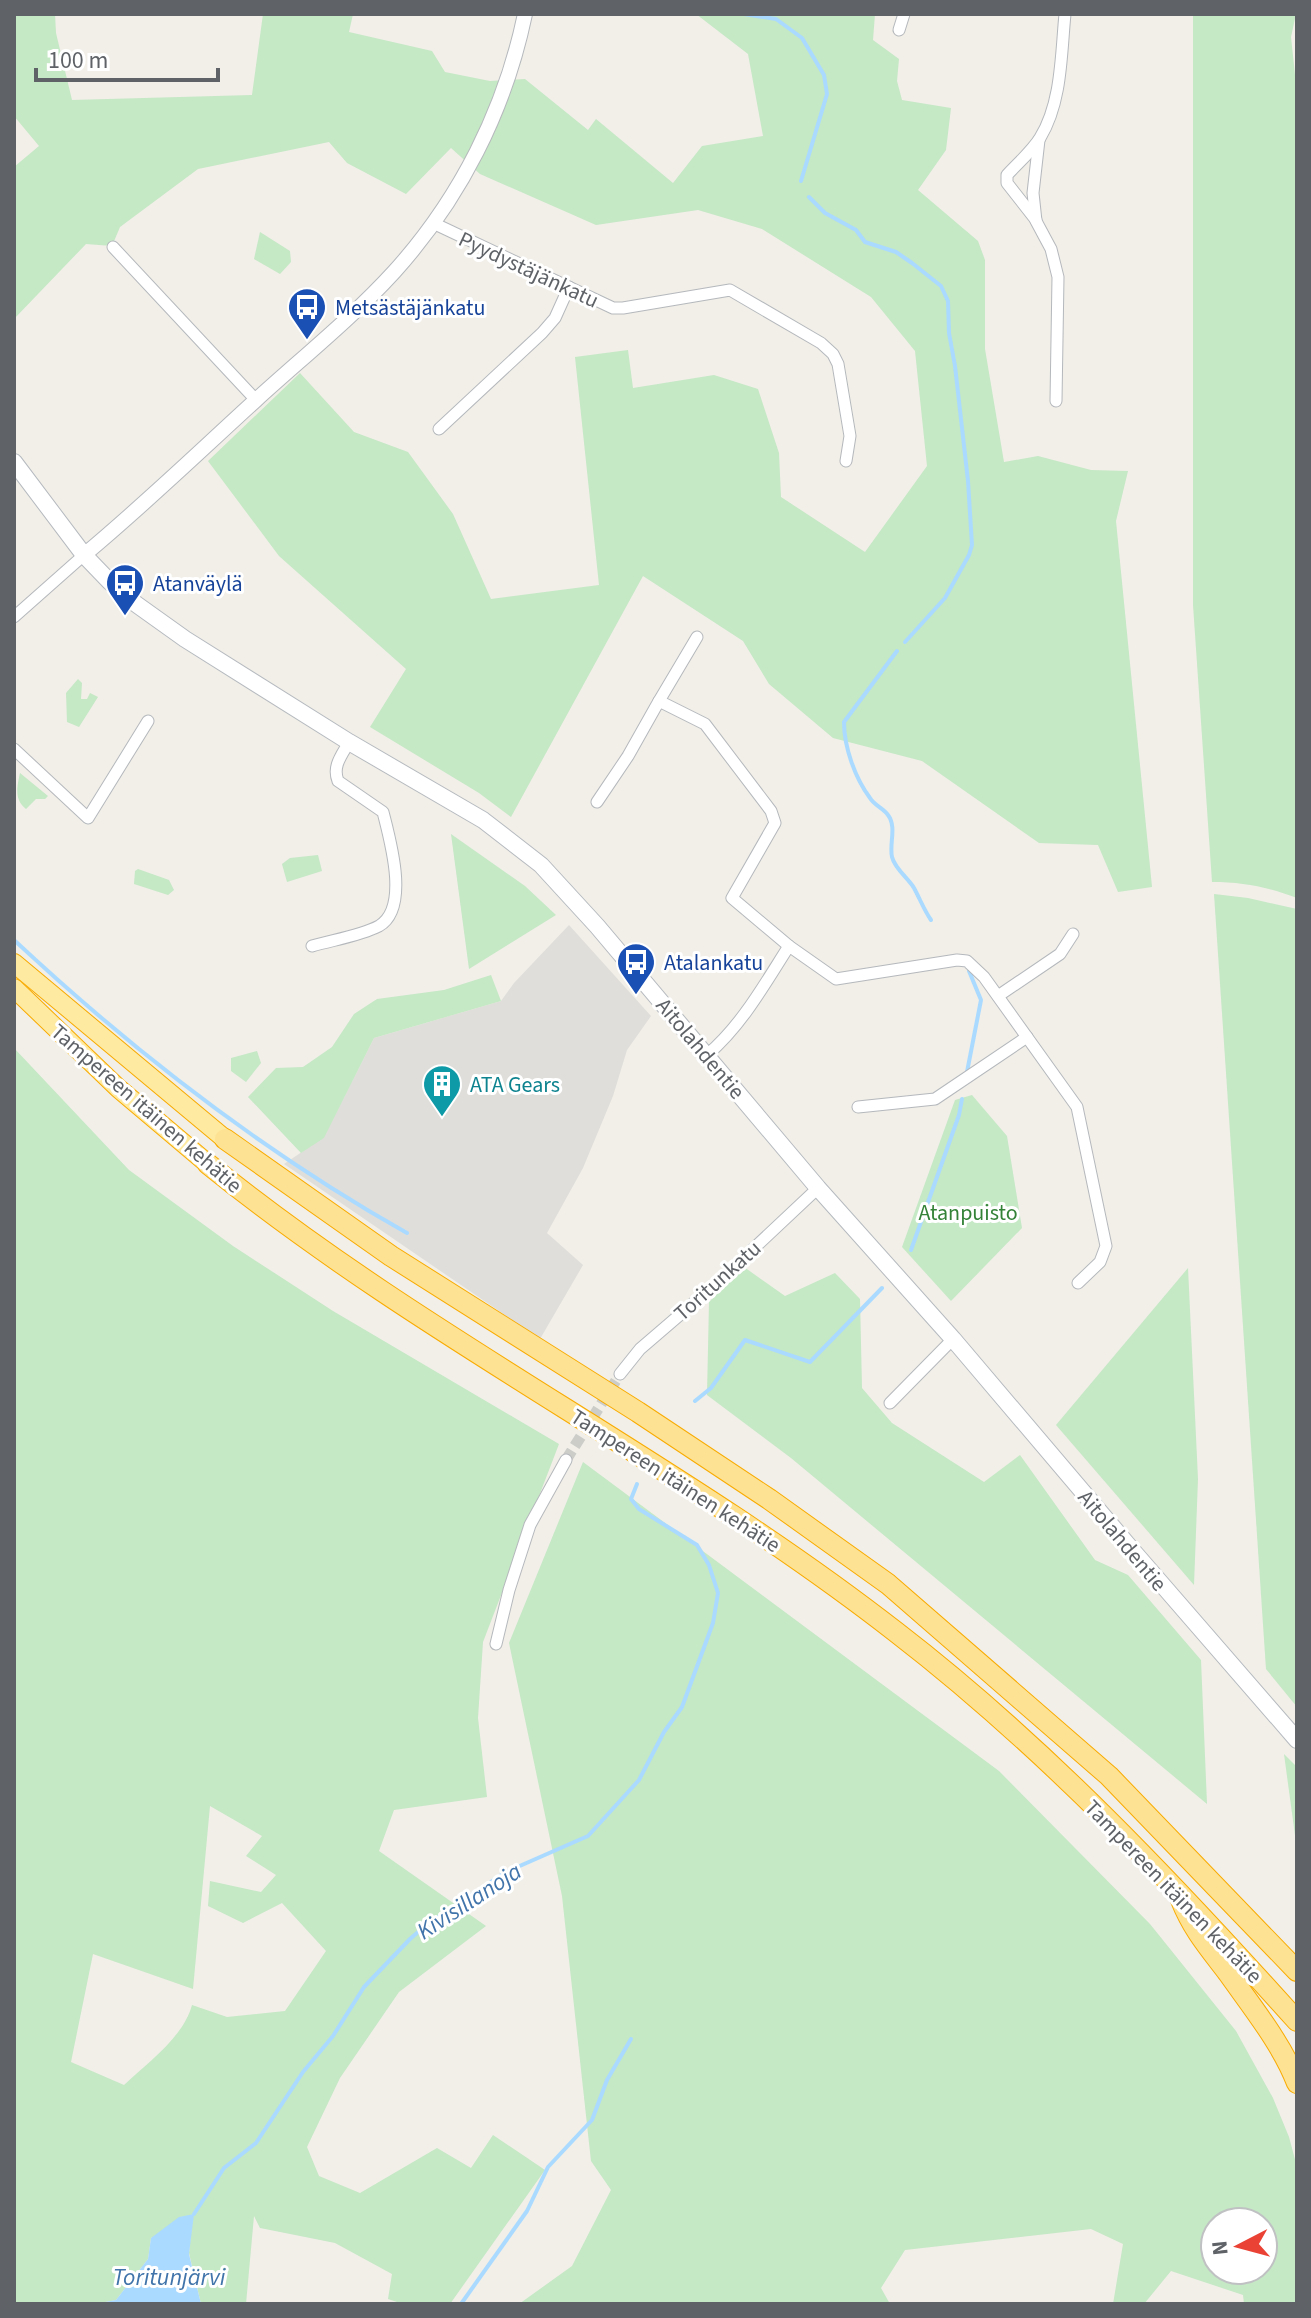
<svg xmlns="http://www.w3.org/2000/svg" width="1311" height="2318" viewBox="0 0 1311 2318" font-family="'Source Sans 3',sans-serif">
	<style>
		.industrial { fill: #e0deda }
		.green { fill: #c5e8c5; fill-rule: evenodd }
		.water { fill: #aadaff }
		.lines { fill: none; stroke-linecap: round; stroke-linejoin: round }
		.stream { stroke: #aadaff; stroke-width: 4 }
		.minor-tunnel { stroke: #ccccc8; stroke-width: 11; stroke-dasharray: 11 5.5; stroke-linecap: butt }
		.minor-casing { stroke: #b5b8bc; stroke-width: 13 }
		.tertiary-casing { stroke: #b5b8bc; stroke-width: 16 }
		.secondary-casing { stroke: #b6babf; stroke-width: 18 }
		.trunk-casing { stroke: #f9ab00; stroke-width: 20 }
		.motorway-casing { stroke: #f9ab00; stroke-width: 22 }
		.minor { stroke: #fff; stroke-width: 11 }
		.tertiary { stroke: #fff; stroke-width: 14 }
		.secondary { stroke: #fff; stroke-width: 16 }
		.trunk { stroke: #feeaa1; stroke-width: 18 }
		.motorway { stroke: #fde293; stroke-width: 20 }
		.labels { text-anchor: middle; stroke-width: 6; stroke-linejoin: round; paint-order: stroke }
		.street-label { font-size: 22px; fill: #5f6368; stroke: #fff }
		.transit-label { font-size: 22px; fill: #164399; stroke: #fff; text-anchor: start }
		.culture-label { font-size: 22px; fill: #0d838f; stroke: #fff; text-anchor: start }
		.park-label { font-size: 22px; fill: #348238; stroke: #fff }
		.water-label { font-size: 24px; font-style: italic; fill: #4174aa; stroke: #fff }
	</style>
	<rect width="100%" height="100%" fill="#f1efe8"/>
	<polygon class="industrial" points="569,925 651,1016 627,1050 613,1096 583,1168 547,1233 583,1265 540,1339 284,1164 324,1137 374,1038 501,1001 514,983"/>
	<g class="green">
		<polygon points="14,14 55,14 56,33 72,100 252,95 263,14 353,14 349,32 432,51 445,72 490,81 525,79 588,130 596,119 673,183 702,146 763,136 748,54 696,14 875,14 873,40 899,59 897,81 902,100 951,108 946,150 918,190 978,241 985,260 985,349 1004,462 1038,456 1091,470 1128,471 1116,521 1152,887 1118,892 1098,845 1039,843 922,761 833,738 769,684 743,641 643,576 511,817 479,793 370,727 406,669 279,556 208,461 300,373 354,432 408,452 453,514 491,599 599,585 575,357 628,350 633,388 714,375 758,389 779,453 781,497 865,552 927,466 915,351 871,297 762,229 698,210 596,225 480,174 451,148 406,194 347,163 329,142 198,169 120,227 112,246 86,244 14,319 14,167 39,146 14,116"/>
		<path d="M1193 14H1296L1291 37 1297 93V898C1268 887 1243 882 1212 882L1193 605Z"/>
		<polygon points="260,232 290,251 291,262 280,274 254,259"/>
		<polygon points="78,679 82,683 81,699 87,699 90,693 98,697 79,727 67,722 66,693"/>
		<path d="M20 773 48 796 45 799H36L26 809C14 799 17 787 20 773Z"/>
		<polygon points="451,834 525,886 556,915 469,969"/>
		<polygon points="318,855 322,871 287,882 282,864 290,858"/>
		<polygon points="138,869 169,880 174,890 168,895 134,884 135,871"/>
		<polygon points="1214,894 1248,898 1297,909 1297,1707 1266,1669"/>
		<polygon points="491,975 501,1001 374,1038 324,1138 301,1153 248,1097 276,1068 303,1067 332,1047 354,1014 377,999 444,990"/>
		<path d="M14 1048 129 1170 233 1246 333 1311 559 1444 483 1642 478 1718 487 1797 394 1810 379 1851 486 1926 399 1992 340 2078 307 2147 319 2176 360 2193 437 2148 471 2168 493 2135 545 2170 450 2304H403L388 2299 392 2274 335 2243 260 2228 254 2216 246 2304H201L189 2253 193 2214 151 2238 148 2259 116 2300 95 2304H14ZM210 1806 262 1836 246 1856 276 1875 261 1892 210 1881 208 1906 243 1923 282 1903 326 1951 285 2011 227 2017 192 2005C183 2038 148 2062 124 2085L71 2062 93 1954 193 1989Z"/>
		<polygon points="257,1051 261,1063 246,1082 231,1071 231,1058"/>
		<polygon points="972,1095 1007,1136 1022,1228 951,1301 902,1247 955,1100"/>
		<polygon points="744,1267 785,1296 835,1273 860,1299 862,1388 892,1423 984,1482 1020,1455 1095,1560 1128,1575 1201,1660 1207,1804 791,1458 707,1395 709,1302"/>
		<polygon points="1188,1268 1198,1479 1194,1585 1056,1425"/>
		<path d="M583 1462 999 1771 1150 1924 1236 2031 1273 2098 1289 2137 1297 2167V2304H1244L1243 2295 1171 2271 1144 2304H1113L1123 2244 1091 2229 905 2250 881 2288 890 2304H519L572 2266 611 2190 591 2161 562 1896 509 1643ZM1215 2222H1263V2270H1215Z"/>
		<polygon points="1284,1754 1297,1767 1297,1850"/>
	</g>
	<polygon class="water" points="194,2214 189,2254 201,2304 95,2304 116,2300 148,2259 151,2238 179,2217"/>
	<g class="lines">
		<g class="stream">
			<polyline points="744,14 776,19 802,38 824,75 827,94 801,181"/>
			<polyline points="809,197 825,213 856,230 865,242 896,252 912,263 941,286 948,301 949,333 955,366 968,481 972,545 969,555 945,598 905,642"/>
			<path d="M897 651 844 722C844 747 855 778 870 798 874 805 883 808 888 815 897 827 889 844 892 857 895 869 908 878 914 888 920 899 924 910 931 920"/>
			<path d="M14 940C134 1052 263 1152 407 1233"/>
			<polyline points="967,1072 981,1000 969,971"/>
			<polyline points="911,1250 959,1115 962,1099"/>
			<polyline points="695,1401 711,1388 745,1340 810,1362 882,1288"/>
			<polyline points="194,2214 224,2168 256,2143 303,2072 333,2036 364,1987 410,1939 425,1926 506,1872 588,1836 639,1780 664,1732 682,1707 713,1623 718,1593 709,1565 697,1545 639,1509 631,1499 637,1484"/>
			<polyline points="461,2304 527,2211 548,2167 592,2120 607,2080 631,2039"/>
		</g>
		<polyline class="minor-tunnel" points="566,1460 620,1374"/>
		<g class="minor-casing">
			<g id="minor">
				<polyline points="899,30 904,14"/>
				<polyline points="1039,140 1033,193 1036,221 1051,249 1058,277 1056,401"/>
				<path d="M1036 220 1007 183V175C1018 163 1032 151 1040 138 1062 102 1061 54 1065 14"/>
				<polyline points="433,223 613,308 623,308 730,290 821,343 833,354 838,364 850,436 846,461"/>
				<polyline points="113,247 256,400"/>
				<polyline points="439,429 542,333 555,318 569,287"/>
				<polyline points="14,617 84,555"/>
				<polyline points="659,701 697,637"/>
				<polyline points="14,749 88,818 148,721"/>
				<polyline points="597,802 628,756 659,701 705,724 771,811 775,823 732,898 789,946"/>
				<path d="M312 946C332 940 360 936 379 926 410 908 390 840 383 812L338 781C332 766 342 755 349 742"/>
				<polyline points="998,996 1060,954 1073,934"/>
				<path d="M707 1055C742 1025 764 985 789 946L836 979 957 960 967 961 984 977 1077 1107 1106 1246 1100 1262 1078 1283"/>
				<polyline points="858,1107 935,1099 1027,1037"/>
				<polyline points="620,1374 640,1349 718,1282 818,1188"/>
				<polyline points="890,1403 953,1339"/>
				<polyline points="496,1644 509,1590 530,1525 566,1460"/>
			</g>
		</g>
		<g class="tertiary-casing">
			<path id="tertiary" d="M84 555C143 506 199 452 256 400 302 358 352 318 394 272 460 199 505 110 525 14"/>
		</g>
		<g class="secondary-casing">
			<polyline id="secondary" points="14,462 84,555 110,582 136,604 185,639 349,742 483,820 541,865 597,926 818,1188 953,1339 1133,1551 1297,1740"/>
		</g>
		<g class="trunk-casing">
			<g id="trunk">
				<polyline points="14,963 225,1139"/>
				<polyline points="14,988 118,1088 208,1164"/>
			</g>
		</g>
		<g class="motorway-casing">
			<g id="motorway">
				<polyline points="225,1139 391,1256 638,1412 769,1499 888,1584 1109,1776 1297,1971"/>
				<path d="M208 1164C424 1339 677 1461 896 1632 1044 1746 1173 1883 1297 2021"/>
				<path d="M1181 1900C1193 1930 1209 1948 1228 1973 1252 2007 1282 2044 1297 2083"/>
			</g>
		</g>
		<use href="#minor" class="minor"/>
		<use href="#tertiary" class="tertiary"/>
		<use href="#secondary" class="secondary"/>
		<use href="#trunk" class="trunk"/>
		<use href="#motorway" class="motorway"/>
	</g>
	<defs>
		<g id="bus-pin" transform="scale(2)"><path d="M0 17L-7.5 6A9.5 9.5 0 1 1 7.5 6Z" fill="#1a4fb4" stroke="#fff"/><path d="M-5-6H5V4H4V6H2V4H-2V6H-4V4H-5ZM-3.5-4V0h7V-4ZM-3.5 1.2v1.5H-2V1.2ZM2 1.2v1.5H3.5V1.2Z" fill="#fff"/></g>
		<g id="building-pin" transform="scale(2)"><path d="M0 17L-7.5 6A9.5 9.5 0 1 1 7.5 6Z" fill="#0f9aa8" stroke="#fff"/><path d="M-4-6H4V6H1V3H-1V6H-4ZM-2.5-4.3h1.7v1.8h-1.7ZM.8-4.3h1.7v1.8H.8ZM-2.5-1h1.7V.8h-1.7ZM.8-1h1.7V.8H.8Z" fill="#fff"/></g>
	</defs>
	<g fill-rule="evenodd">
		<use href="#bus-pin" x="307" y="307"/>
		<use href="#bus-pin" x="125" y="583"/>
		<use href="#bus-pin" x="636" y="962"/>
		<use href="#building-pin" x="442" y="1084"/>
	</g>
	<g class="labels">
		<g class="street-label">
			<text transform="translate(529 269) rotate(25)" y="8">Pyydystäjänkatu</text>
			<text transform="translate(701 1048) rotate(50)" y="8">Aitolahdentie</text>
			<text transform="translate(147 1108) rotate(41)" y="8">Tampereen itäinen kehätie</text>
			<text transform="translate(717 1280) rotate(-42)" y="8">Toritunkatu</text>
			<text transform="translate(676 1480) rotate(33)" y="8">Tampereen itäinen kehätie</text>
			<text transform="translate(1123 1540) rotate(50)" y="8">Aitolahdentie</text>
			<text transform="translate(1174 1891) rotate(46)" y="8">Tampereen itäinen kehätie</text>
		</g>
		<g class="transit-label">
			<text x="335" y="315">Metsästäjänkatu</text>
			<text x="153" y="591">Atanväylä</text>
			<text x="664" y="970">Atalankatu</text>
		</g>
		<g class="culture-label">
			<text x="470" y="1092">ATA Gears</text>
		</g>
		<g class="park-label">
			<text x="968" y="1220">Atanpuisto</text>
		</g>
		<g class="water-label">
			<text transform="translate(469 1901) rotate(-33)" y="8">Kivisillanoja</text>
			<text x="169" y="2285">Toritunjärvi</text>
		</g>
	</g>
	<rect width="1311" height="2318" fill="none" stroke="#5f6368" stroke-width="32"/>
	<g transform="translate(1239 2246) rotate(264)"><circle r="38" fill="#ffffff" stroke="#bfc1c3" stroke-width="2"/>
	<path d="M0-6L14 30L0 20L-14 30Z" fill="#ea4335"/>
	<text y="-12" font-size="22" font-weight="bold" text-anchor="middle" fill="#5f6368">N</text>
	</g>
	<path d="M36 68v12h182v-12" fill="none" stroke="#5f6368" stroke-width="4"/>
	<text x="48" y="68" font-size="24" fill="#5f6368" stroke="#ffffff" stroke-width="6" paint-order="stroke">100 m</text>
</svg>
